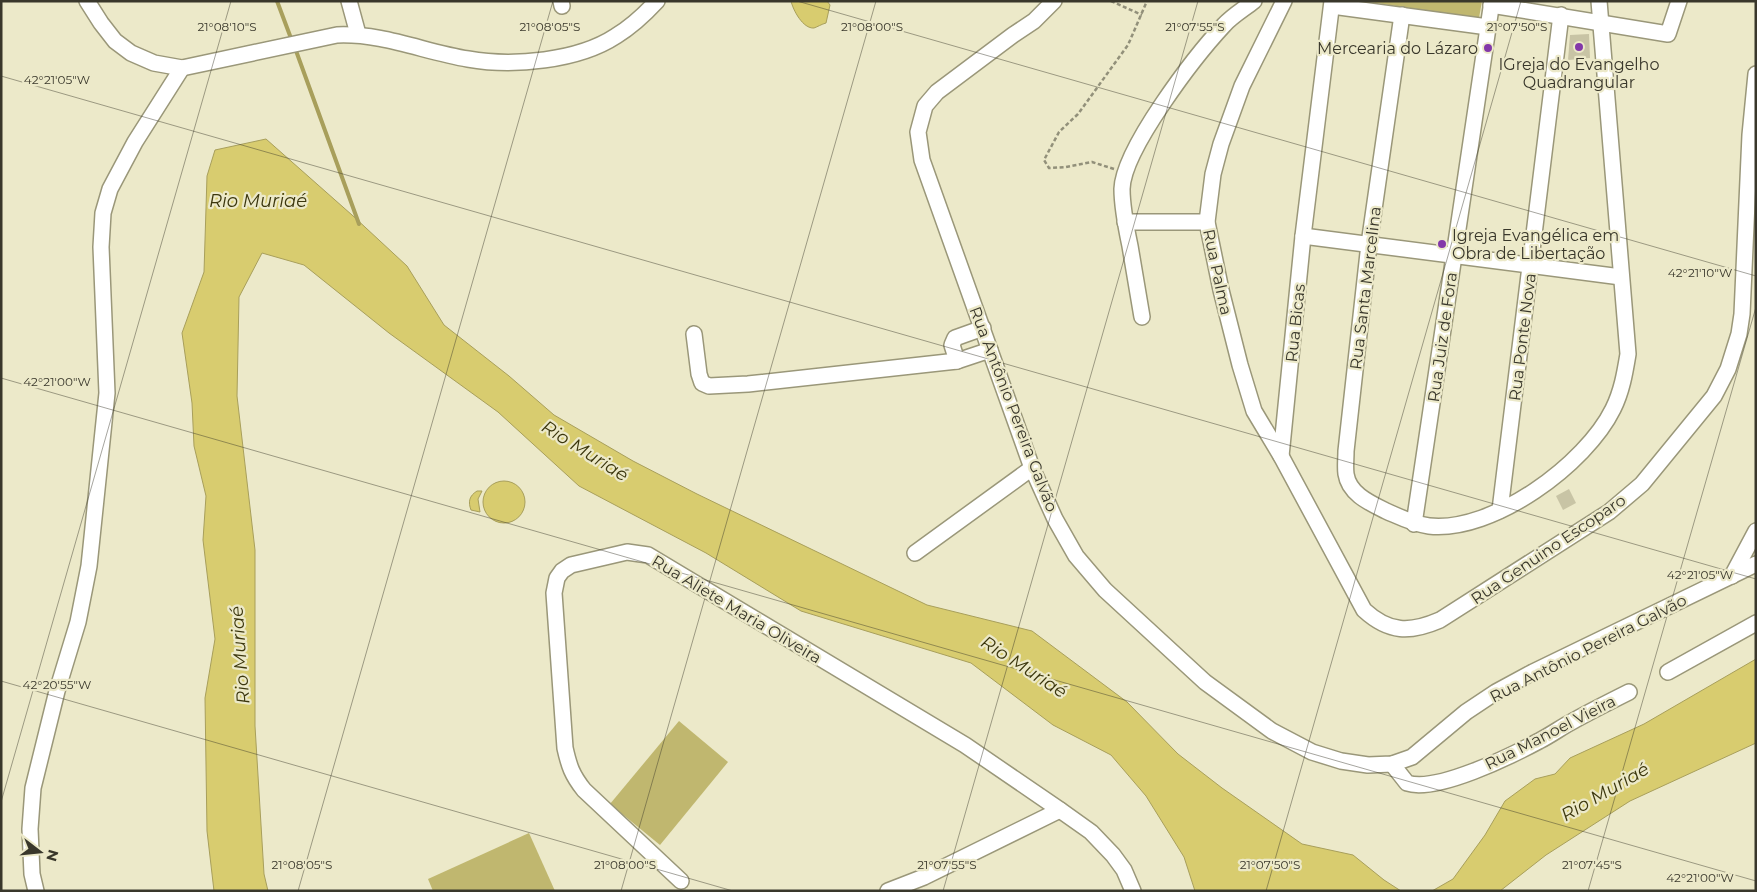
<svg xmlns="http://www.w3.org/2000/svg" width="1757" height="892" viewBox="0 0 1757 892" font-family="Montserrat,sans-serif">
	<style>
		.green { fill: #c0b76f }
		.water { fill: #d8cc6f; stroke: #a89f5b }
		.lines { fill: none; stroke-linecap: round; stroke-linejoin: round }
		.stream { stroke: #a89f5b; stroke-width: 4 }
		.building { fill: #c8c4a5 }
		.minor-casing { stroke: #9a9779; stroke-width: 18 }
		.path { stroke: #92907a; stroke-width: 2.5; stroke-dasharray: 4 2.5; stroke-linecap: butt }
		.minor { stroke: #fff; stroke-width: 15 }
		.ticks { fill: none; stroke: #39372b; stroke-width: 1; stroke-opacity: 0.45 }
		.poi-dot { fill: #8338a9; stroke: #ece9c9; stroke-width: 2 }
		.labels { text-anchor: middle; stroke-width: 4.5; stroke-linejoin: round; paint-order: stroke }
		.poi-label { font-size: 16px; fill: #39372b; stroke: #ece9c9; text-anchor: end }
		.street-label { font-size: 16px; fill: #39372b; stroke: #ece9c9 }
		.water-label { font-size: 18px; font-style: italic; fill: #3b360d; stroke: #ece9c9 }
		.ticks-label { font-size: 12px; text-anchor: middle; fill: #39372b; stroke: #ece9c9; stroke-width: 4.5; stroke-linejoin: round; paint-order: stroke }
	</style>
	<rect width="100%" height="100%" fill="#ece9c9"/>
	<g class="green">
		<polygon points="1362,1 1482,1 1479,18"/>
		<polygon points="679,721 728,762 660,845 610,804"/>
		<polygon points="529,833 555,891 433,891 428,879"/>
	</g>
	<g class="water">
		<path d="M791 1H827L830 5 826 23C822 24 817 27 814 28 803 29 793 10 791 1Z"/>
		<polygon points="266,139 352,215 407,266 444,325 509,376 554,415 633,461 697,494 927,605 1032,631 1127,702 1178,754 1222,788 1302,844 1353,855 1384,880 1401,891 1195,891 1184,857 1146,796 1111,755 1053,725 971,663 801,611 706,553 579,486 498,412 389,333 304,265 262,253 239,297 237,396 255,550 255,726 264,874 268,891 214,891 207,831 205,698 215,639 203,540 206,496 194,446 192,403 182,333 204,272 207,176 215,150"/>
		<circle cx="504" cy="502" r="21"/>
		<path d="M477 491H482L478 499 480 512 471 510C468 502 469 496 477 491Z"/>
		<polygon points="1756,659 1756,743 1630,801 1546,855 1500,891 1432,891 1453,879 1485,835 1505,801 1535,779 1555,774 1570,758 1644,724"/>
	</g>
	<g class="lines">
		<g class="stream">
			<polyline points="277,1 292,41"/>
			<polyline points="295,48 359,224"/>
		</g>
	</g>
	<g class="building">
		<polygon points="1589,34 1590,58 1568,60 1570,35"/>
		<polygon points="1569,489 1576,503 1563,510 1556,496"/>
	</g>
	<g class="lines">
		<g class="minor-casing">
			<g id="minor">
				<path d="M87 1 101 23 115 41 131 53 154 63 182 68 337 35C382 33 425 52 468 59 513 67 578 61 616 36 631 27 645 14 657 1"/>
				<polyline points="349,1 358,34"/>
				<polyline points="561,1 562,6"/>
				<polyline points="1054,1 1034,21 1013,35 937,92 925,106 918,132 922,160 1032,468 1055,519 1076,556 1105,590 1205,682 1272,731 1312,752 1341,761 1368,765 1392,764 1412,757 1466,712 1496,692 1533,672 1756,564"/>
				<path d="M1284 1 1242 86 1221 144 1213 174 1207 222 1221 290 1240 365 1254 411 1281 456 1364 610C1389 633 1410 633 1440 620L1609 512 1642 484 1714 396 1728 369 1739 334 1742 314 1750 135 1756 74"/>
				<polyline points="1491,5 1668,34 1679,1"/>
				<polyline points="1332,6 1488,27"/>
				<path d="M1402 15 1369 244 1346 451C1346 459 1345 467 1346 474 1349 494 1370 503 1386 511 1400 517 1413 524 1429 526 1493 533 1586 464 1613 409 1622 391 1625 372 1628 354L1599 1"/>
				<polyline points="1125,222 1207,222"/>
				<polyline points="1303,236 1621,277"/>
				<path d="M1142 317C1138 293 1134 269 1130 246 1126 227 1122 208 1122 189 1123 149 1196 55 1224 25 1232 16 1244 9 1254 1"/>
				<polyline points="694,334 699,374 702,383 709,386 748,384 957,361 990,350"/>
				<polyline points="957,361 952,345 955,338 983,328"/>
				<polyline points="1281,456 1303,236 1332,1"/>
				<polyline points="1500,510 1561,15"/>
				<polyline points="1414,524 1492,1"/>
				<polyline points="915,553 1032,468"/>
				<polyline points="1732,576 1756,531"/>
				<polyline points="1668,672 1756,623"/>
				<path d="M1392 764 1407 783C1436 793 1511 756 1539 741 1551 735 1563 726 1575 720 1593 710 1611 701 1629 692"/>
				<path d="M681 881 584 790C572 775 569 766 565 748L554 593 557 578 562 571 571 565 627 552 648 555 965 745 1060 810 1091 832 1113 855 1124 870 1133 891"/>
				<polyline points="36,891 32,874 30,829 33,788 57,691 78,622 89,566 107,393 101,247 103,213 110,189 135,142 182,68"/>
				<polyline points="888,891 924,877 1060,810"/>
			</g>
		</g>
		<g class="path">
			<polyline points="1111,1 1142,15"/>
			<polyline points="1114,169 1092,162 1066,167 1049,168 1044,160 1059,132 1078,114 1128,45 1147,1"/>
		</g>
		<use href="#minor" class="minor"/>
	</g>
	<path class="ticks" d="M797 1 1756 276M1 76 1756 579M1 378 1756 881M1 681 733 891M1 802 231 1M298 891 553 1M621 891 876 1M943 891 1198 1M1266 891 1521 1M1588 891 1756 307"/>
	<g class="poi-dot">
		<circle cx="1579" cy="47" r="5"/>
		<circle cx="1488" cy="48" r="5"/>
		<circle cx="1442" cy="244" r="5"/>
	</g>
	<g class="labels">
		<g class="poi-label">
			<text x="1478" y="54">Mercearia do Lázaro</text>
			<text x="1579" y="70" text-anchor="middle">IGreja do Evangelho<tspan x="1579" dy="18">Quadrangular</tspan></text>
			<text x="1452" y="241" text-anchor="start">Igreja Evangélica em<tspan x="1452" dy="18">Obra de Libertação</tspan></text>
		</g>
		<g class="street-label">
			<text transform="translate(1218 272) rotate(78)" y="6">Rua Palma</text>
			<text transform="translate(1365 288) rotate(-83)" y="6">Rua Santa Marcelina</text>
			<text transform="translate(1295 323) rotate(-84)" y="6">Rua Bicas</text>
			<text transform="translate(1442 337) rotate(-82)" y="6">Rua Juiz de Fora</text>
			<text transform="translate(1522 337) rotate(-83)" y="6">Rua Ponte Nova</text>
			<text transform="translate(1014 409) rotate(69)" y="6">Rua Antônio Pereira Galvão</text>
			<text transform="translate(1548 549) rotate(-34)" y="6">Rua Genuino Escoparo</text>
			<text transform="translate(737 609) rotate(31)" y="6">Rua Aliete Maria Oliveira</text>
			<text transform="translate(1588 648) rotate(-27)" y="6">Rua Antônio Pereira Galvão</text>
			<text transform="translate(1550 732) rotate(-27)" y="6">Rua Manoel Vieira</text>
		</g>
		<g class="water-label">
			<text x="258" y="207">Rio Muriaé</text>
			<text transform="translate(585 451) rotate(32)" y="6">Rio Muriaé</text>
			<text transform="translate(240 655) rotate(-94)" y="6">Rio Muriaé</text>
			<text transform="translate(1024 667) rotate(33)" y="6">Rio Muriaé</text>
			<text transform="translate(1605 792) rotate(-30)" y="6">Rio Muriaé</text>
		</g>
	</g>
	<g class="ticks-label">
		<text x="227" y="31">21°08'10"S</text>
		<text x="550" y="31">21°08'05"S</text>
		<text x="872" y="31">21°08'00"S</text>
		<text x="1195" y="31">21°07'55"S</text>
		<text x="1517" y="31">21°07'50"S</text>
		<text x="57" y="84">42°21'05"W</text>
		<text x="1700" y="277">42°21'10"W</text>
		<text x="57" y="386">42°21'00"W</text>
		<text x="1700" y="579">42°21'05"W</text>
		<text x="57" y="689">42°20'55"W</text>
		<text x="302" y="869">21°08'05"S</text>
		<text x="625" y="869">21°08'00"S</text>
		<text x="947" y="869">21°07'55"S</text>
		<text x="1270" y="869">21°07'50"S</text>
		<text x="1592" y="869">21°07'45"S</text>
		<text x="1700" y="882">42°21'00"W</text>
	</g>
	<rect width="1757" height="892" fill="none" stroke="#39372b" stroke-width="5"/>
	<g transform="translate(40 852) rotate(106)" stroke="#ece9c9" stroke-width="4" paint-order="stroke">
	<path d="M0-4L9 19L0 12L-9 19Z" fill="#39372b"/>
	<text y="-8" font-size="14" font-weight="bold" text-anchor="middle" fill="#39372b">N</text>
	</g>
</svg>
